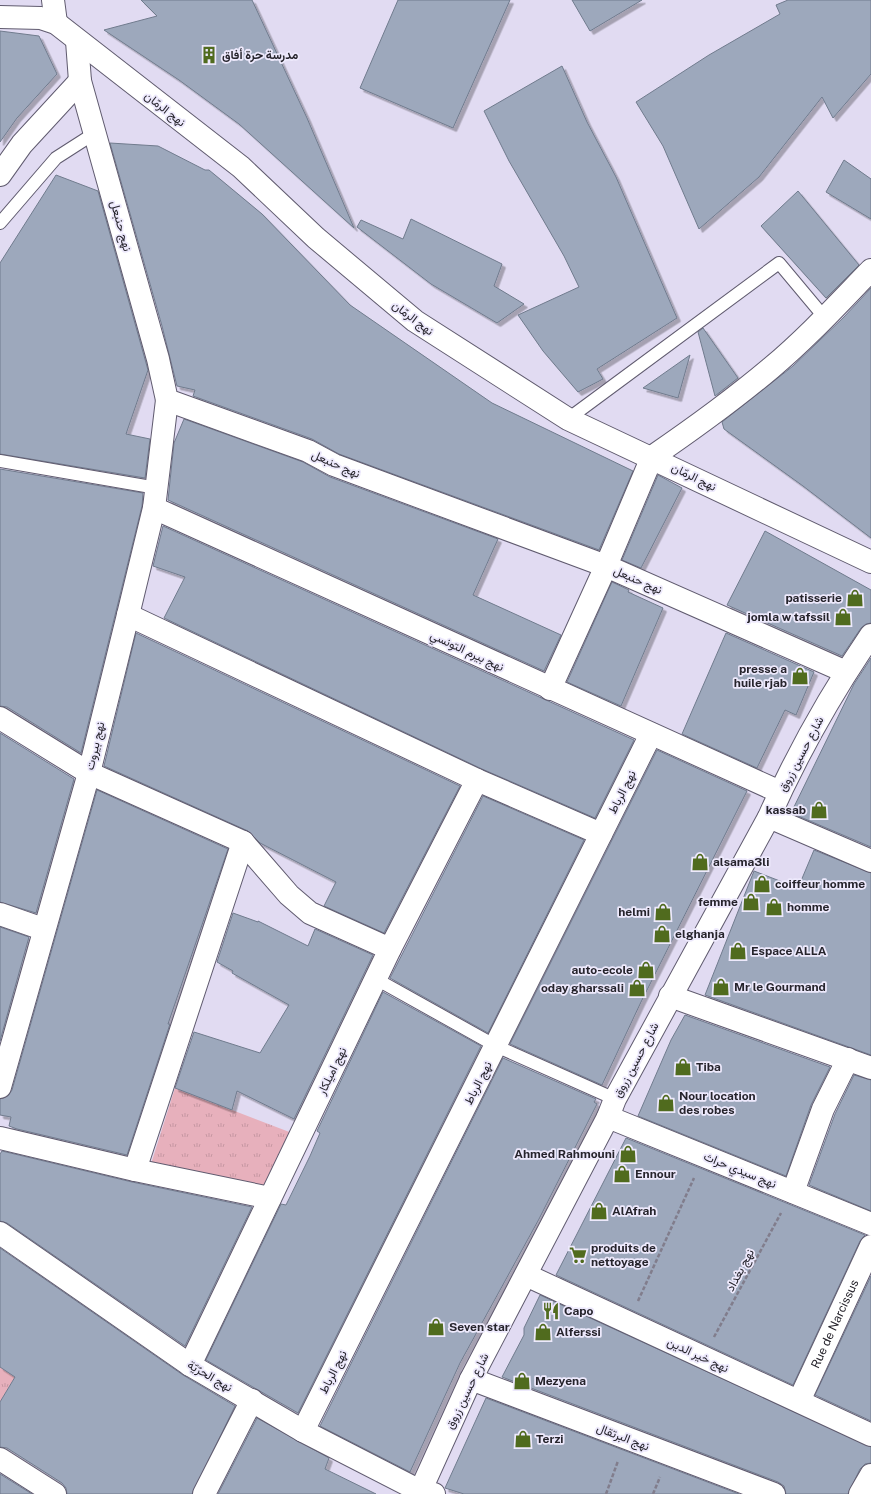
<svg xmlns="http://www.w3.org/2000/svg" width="871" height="1494" viewBox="0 0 871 1494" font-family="'Public Sans',Vazirmatn,sans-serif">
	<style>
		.grass { fill: url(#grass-tufts) }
		.building { fill: #9da8bc; stroke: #707b8d; filter: url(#shadow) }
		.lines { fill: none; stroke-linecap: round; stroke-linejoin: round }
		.service-casing { stroke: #605b6f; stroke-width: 14 }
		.minor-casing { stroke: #605b6f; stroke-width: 24 }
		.tertiary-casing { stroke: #605b6f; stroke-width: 24 }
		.path { stroke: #817d8c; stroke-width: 2.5; stroke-dasharray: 4 2; stroke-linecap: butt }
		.service { stroke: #fff; stroke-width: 12 }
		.minor { stroke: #fff; stroke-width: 22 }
		.tertiary { stroke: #fff; stroke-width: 22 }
		.labels { text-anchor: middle; stroke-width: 3.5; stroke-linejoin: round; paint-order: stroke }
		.poi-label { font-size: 12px; font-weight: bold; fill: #26242c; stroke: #ede9fc; text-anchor: start }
		.street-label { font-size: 12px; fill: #26242c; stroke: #ede9fc }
	</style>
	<defs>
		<pattern id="grass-tufts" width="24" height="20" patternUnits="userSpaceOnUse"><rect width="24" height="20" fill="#e7b0bc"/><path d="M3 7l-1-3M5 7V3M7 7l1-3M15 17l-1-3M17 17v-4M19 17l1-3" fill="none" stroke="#c697a2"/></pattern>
		<filter id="shadow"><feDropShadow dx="3.5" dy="3.5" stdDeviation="0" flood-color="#0004"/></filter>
	</defs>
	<rect width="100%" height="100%" fill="#e1dbf2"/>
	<g class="grass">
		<polygon points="175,1088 292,1133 268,1188 150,1167"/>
		<polygon points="0,1367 15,1377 0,1402"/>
	</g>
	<g class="building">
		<polygon points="141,0 252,0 307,118 354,228 239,124 179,80 104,30 157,16"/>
		<polygon points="398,0 510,0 453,128 360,88"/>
		<polygon points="572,0 642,0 590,31"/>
		<polygon points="788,0 871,0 871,74 833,118 822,97 759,177 699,229 663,146 636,102 709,55 780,14 776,5"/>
		<polygon points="0,31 39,36 57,74 17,118 0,142"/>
		<polygon points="562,66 587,122 616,177 677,318 597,369 603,379 578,392 543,351 518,315 579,287 564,256 509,161 484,111"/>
		<polygon points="110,143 158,146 205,170 209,170 262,214 350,305 492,403 633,471 599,550 339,454 312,439 193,396 195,390 177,386 162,326"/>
		<polygon points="844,160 871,179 871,219 826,192"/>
		<polygon points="56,175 98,191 148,370 126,434 150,439 145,478 0,454 0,263"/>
		<polygon points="798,191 859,265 826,298 761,226"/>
		<polygon points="411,219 502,264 494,286 524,304 497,323 431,284 357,227 361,220 403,239"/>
		<polygon points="871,288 871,538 803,486 724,429 722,422 793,366 844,317"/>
		<polygon points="703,328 738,378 715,396 698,332"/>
		<polygon points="690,355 678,398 643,388"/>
		<polygon points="184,419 303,462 330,477 498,539 473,595 561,635 544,671 168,500 174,443"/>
		<polygon points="0,469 143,493 142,506 81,753 7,707 0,706"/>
		<polygon points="658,475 682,488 641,568 622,560"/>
		<polygon points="163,526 634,740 595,818 482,769 164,618 185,577 153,566"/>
		<polygon points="765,531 871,590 871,623 866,624 861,628 842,656 727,605"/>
		<polygon points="612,582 629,590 628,592 663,608 621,706 567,682"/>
		<polygon points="136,633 460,786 384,933 324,906 336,882 260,843 248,831 104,766"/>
		<polygon points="726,633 814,672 796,715 785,710 757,768 682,734"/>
		<polygon points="871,658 871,847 791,813 854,684"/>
		<polygon points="0,733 74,779 36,913 0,902"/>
		<polygon points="657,750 747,791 641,1002 602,1085 510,1044"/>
		<polygon points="97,790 228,849 168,1024 170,1024 127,1155 17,1129 9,1126 11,1117 0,1115 0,1099 8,1096 12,1090"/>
		<polygon points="483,796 584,840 488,1033 390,978"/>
		<polygon points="814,850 871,873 871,1055 705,995 754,871 798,888"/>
		<polygon points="233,913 258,922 258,921 308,946 315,929 373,955 294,1119 237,1091 232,1110 175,1088 194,1032 260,1053 289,1005 232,973 233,971 217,962"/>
		<polygon points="0,927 29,937 0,1041"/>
		<polygon points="383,992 481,1046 298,1413 206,1360 281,1204 286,1205 310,1156 320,1133 317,1131"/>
		<polygon points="685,1015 830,1067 811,1105 786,1176 638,1116 671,1040"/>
		<polygon points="503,1058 596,1099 594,1102 597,1104 539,1219 460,1363 410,1472 320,1426"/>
		<polygon points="854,1075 871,1080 871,1211 809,1185 835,1114"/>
		<polygon points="626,1138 865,1235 860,1241 793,1385 556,1275"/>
		<polygon points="2,1151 132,1182 252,1207 185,1346 7,1223 0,1221 0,1154"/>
		<polygon points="0,1248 183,1375 235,1406 192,1494 67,1494 66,1488 62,1483 7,1448 0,1447 0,1402 15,1377 0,1367"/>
		<polygon points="871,1276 871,1421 815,1395"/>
		<polygon points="540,1295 871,1447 871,1463 865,1464 860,1469 848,1494 786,1494 784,1486 778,1482 502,1377 524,1335 524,1328"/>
		<polygon points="486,1398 739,1494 464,1494 445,1488"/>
		<polygon points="257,1418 329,1458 325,1469 376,1494 218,1494"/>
		<polygon points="0,1474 32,1494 0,1494"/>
	</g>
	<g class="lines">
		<g class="service-casing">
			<g id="service">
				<polyline points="0,223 56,158 95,133"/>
				<polyline points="568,419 779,263 825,318"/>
				<polyline points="0,461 157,488"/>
				<polyline points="376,979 496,1046 615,1099"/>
			</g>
		</g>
		<g class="minor-casing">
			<g id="minor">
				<polyline points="77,41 80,81 158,359 167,400 308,451 334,465 606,566 846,672"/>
				<polyline points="0,175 22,144 80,81"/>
				<polyline points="154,508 780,792"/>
				<polyline points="128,615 477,780 601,834"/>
				<polyline points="550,689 606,566 652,457"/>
				<polyline points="0,718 89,773 243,842 289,895 310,913 390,949"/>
				<polyline points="769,817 871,861"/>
				<polyline points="0,914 43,929"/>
				<polyline points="670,996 871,1068"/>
				<polyline points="0,1087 89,773 128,615 154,508 167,400"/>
				<polyline points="608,1117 871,1224"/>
				<polyline points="0,1138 135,1170 243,842"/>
				<polyline points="135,1170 270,1198"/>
				<polyline points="793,1192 823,1109 848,1059"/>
				<polyline points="0,1233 190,1365 303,1431 420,1491 434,1494"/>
				<polyline points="526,1275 871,1435"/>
				<polyline points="190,1365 390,949 477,780"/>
				<polyline points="471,1379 774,1494"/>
				<path id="s1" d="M799 1401 871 1246"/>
				<polyline points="303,1431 651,734"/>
				<polyline points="0,1459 55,1494"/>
				<polyline points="204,1494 252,1400"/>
				<polyline points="860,1494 871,1475"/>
			</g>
		</g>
		<g class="tertiary-casing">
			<g id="tertiary">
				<polyline points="53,0 56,23"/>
				<polyline points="0,17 41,18 56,23 241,167 316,238 415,321 568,419 871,562"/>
				<path d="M652 457C693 429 733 400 771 368 807 338 839 303 871 270"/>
				<path d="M419 1494 471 1379 608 1117 615 1099 769 817C797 754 832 692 871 635"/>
			</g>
		</g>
		<g class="path">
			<polyline points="638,1301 694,1178"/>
			<polyline points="714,1337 781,1213"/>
			<polyline points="606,1494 618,1461"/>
			<polyline points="653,1494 660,1477"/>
		</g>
		<use href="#service" class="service"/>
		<use href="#minor" class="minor"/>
		<use href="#tertiary" class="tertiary"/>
	</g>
	<defs>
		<g id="building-bare" transform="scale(1.38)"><path d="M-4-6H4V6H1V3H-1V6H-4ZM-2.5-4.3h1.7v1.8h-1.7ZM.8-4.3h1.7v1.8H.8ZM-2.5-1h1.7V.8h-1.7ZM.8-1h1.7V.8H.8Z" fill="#506b1e" stroke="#ede9fc" stroke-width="2.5" paint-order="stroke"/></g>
		<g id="shop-bare" transform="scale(1.38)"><path d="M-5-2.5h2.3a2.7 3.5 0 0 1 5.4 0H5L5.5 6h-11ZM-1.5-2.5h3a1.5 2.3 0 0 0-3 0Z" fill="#506b1e" stroke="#ede9fc" stroke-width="2.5" paint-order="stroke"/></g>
		<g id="supermarket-bare" transform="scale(1.38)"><path d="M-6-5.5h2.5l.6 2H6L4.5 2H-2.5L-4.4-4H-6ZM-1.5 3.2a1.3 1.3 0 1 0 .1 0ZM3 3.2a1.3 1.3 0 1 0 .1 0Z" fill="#506b1e" stroke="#ede9fc" stroke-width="2.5" paint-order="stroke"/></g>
		<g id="restaurant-bare" transform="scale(1.38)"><path d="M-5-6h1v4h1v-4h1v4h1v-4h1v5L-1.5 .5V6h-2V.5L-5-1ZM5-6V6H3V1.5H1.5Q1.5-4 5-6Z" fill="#506b1e" stroke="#ede9fc" stroke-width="2.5" paint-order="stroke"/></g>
	</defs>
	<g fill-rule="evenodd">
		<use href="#building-bare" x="209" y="55"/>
		<use href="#shop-bare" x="855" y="598"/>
		<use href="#shop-bare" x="843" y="617"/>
		<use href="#shop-bare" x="800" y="676"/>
		<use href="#shop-bare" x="819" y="810"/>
		<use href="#shop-bare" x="700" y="862"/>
		<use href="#shop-bare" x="762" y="884"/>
		<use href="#shop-bare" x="751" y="902"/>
		<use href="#shop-bare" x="774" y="907"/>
		<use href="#shop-bare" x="663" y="912"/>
		<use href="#shop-bare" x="662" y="934"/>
		<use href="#shop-bare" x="738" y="951"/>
		<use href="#shop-bare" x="646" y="970"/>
		<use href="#shop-bare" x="721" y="987"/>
		<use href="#shop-bare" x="637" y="988"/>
		<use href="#shop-bare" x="683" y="1067"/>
		<use href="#shop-bare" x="666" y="1103"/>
		<use href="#shop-bare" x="628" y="1154"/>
		<use href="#shop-bare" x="622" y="1174"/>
		<use href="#shop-bare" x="599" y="1211"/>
		<use href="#supermarket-bare" x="578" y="1255"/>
		<use href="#restaurant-bare" x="551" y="1311"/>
		<use href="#shop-bare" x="436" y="1327"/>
		<use href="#shop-bare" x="543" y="1332"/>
		<use href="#shop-bare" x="522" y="1381"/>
		<use href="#shop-bare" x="523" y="1439"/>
	</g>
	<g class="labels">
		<g class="poi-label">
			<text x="222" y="59">مدرسة حرة أفاق</text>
			<text x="842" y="602" text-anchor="end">patisserie</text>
			<text x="830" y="621" text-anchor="end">jomla w tafssil</text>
			<text x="787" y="673" text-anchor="end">presse a<tspan x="787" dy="14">huile rjab</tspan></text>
			<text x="806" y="814" text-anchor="end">kassab</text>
			<text x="713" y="866">alsama3li</text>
			<text x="775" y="888">coiffeur homme</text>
			<text x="738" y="906" text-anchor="end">femme</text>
			<text x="787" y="911">homme</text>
			<text x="650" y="916" text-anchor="end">helmi</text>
			<text x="675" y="938">elghanja</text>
			<text x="751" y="955">Espace ALLA</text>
			<text x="633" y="974" text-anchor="end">auto-ecole</text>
			<text x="734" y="991">Mr le Gourmand</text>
			<text x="624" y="992" text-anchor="end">oday gharssali</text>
			<text x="696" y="1071">Tiba</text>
			<text x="679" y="1100">Nour location<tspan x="679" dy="14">des robes</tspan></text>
			<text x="615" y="1158" text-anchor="end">Ahmed Rahmouni</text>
			<text x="635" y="1178">Ennour</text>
			<text x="612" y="1215">AlAfrah</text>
			<text x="591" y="1252">produits de<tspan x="591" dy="14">nettoyage</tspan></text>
			<text x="564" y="1315">Capo</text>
			<text x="449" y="1331">Seven star</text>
			<text x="556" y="1336">Alferssi</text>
			<text x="535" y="1385">Mezyena</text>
			<text x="536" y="1443">Terzi</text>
		</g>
		<g class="street-label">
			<text transform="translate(165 109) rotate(38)" y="4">نهج الرمّان</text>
			<text transform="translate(121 226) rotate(75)" y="4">نهج حنبعل</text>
			<text transform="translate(413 318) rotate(37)" y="4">نهج الرمّان</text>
			<text transform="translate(336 464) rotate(24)" y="4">نهج حنبعل</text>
			<text transform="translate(694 477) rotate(26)" y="4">نهج الرمّان</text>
			<text transform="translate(638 580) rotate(24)" y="4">نهج حنبعل</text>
			<text transform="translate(467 651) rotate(25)" y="4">نهج بيرم التونسي</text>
			<text transform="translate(95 746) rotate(-77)" y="4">نهج بيروت</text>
			<text transform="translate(801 754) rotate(-62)" y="4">شارع حسين زروق</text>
			<text transform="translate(622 792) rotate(-63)" y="4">نهج الرباط</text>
			<text transform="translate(636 1060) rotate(-62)" y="4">شارع حسين زروق</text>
			<text transform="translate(332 1071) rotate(-64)" y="4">نهج اميلكار</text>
			<text transform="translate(478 1083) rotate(-63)" y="4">نهج الرباط</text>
			<text transform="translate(740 1170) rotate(22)" y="4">نهج سيدي حراث</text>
			<text transform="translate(740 1270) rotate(-62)" y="4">نهج بغداد</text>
			<text dy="4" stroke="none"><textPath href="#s1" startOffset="85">Rue de Narcissus</textPath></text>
			<text transform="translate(698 1355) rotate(25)" y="4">نهج خير الدين</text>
			<text transform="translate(333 1372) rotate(-63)" y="4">نهج الرباط</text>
			<text transform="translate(210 1376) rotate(30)" y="4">نهج الحرّيّة</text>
			<text transform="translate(467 1391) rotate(-64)" y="4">شارع حسين زروق</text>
			<text transform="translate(623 1437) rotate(21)" y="4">نهج البرتقال</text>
		</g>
	</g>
</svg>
